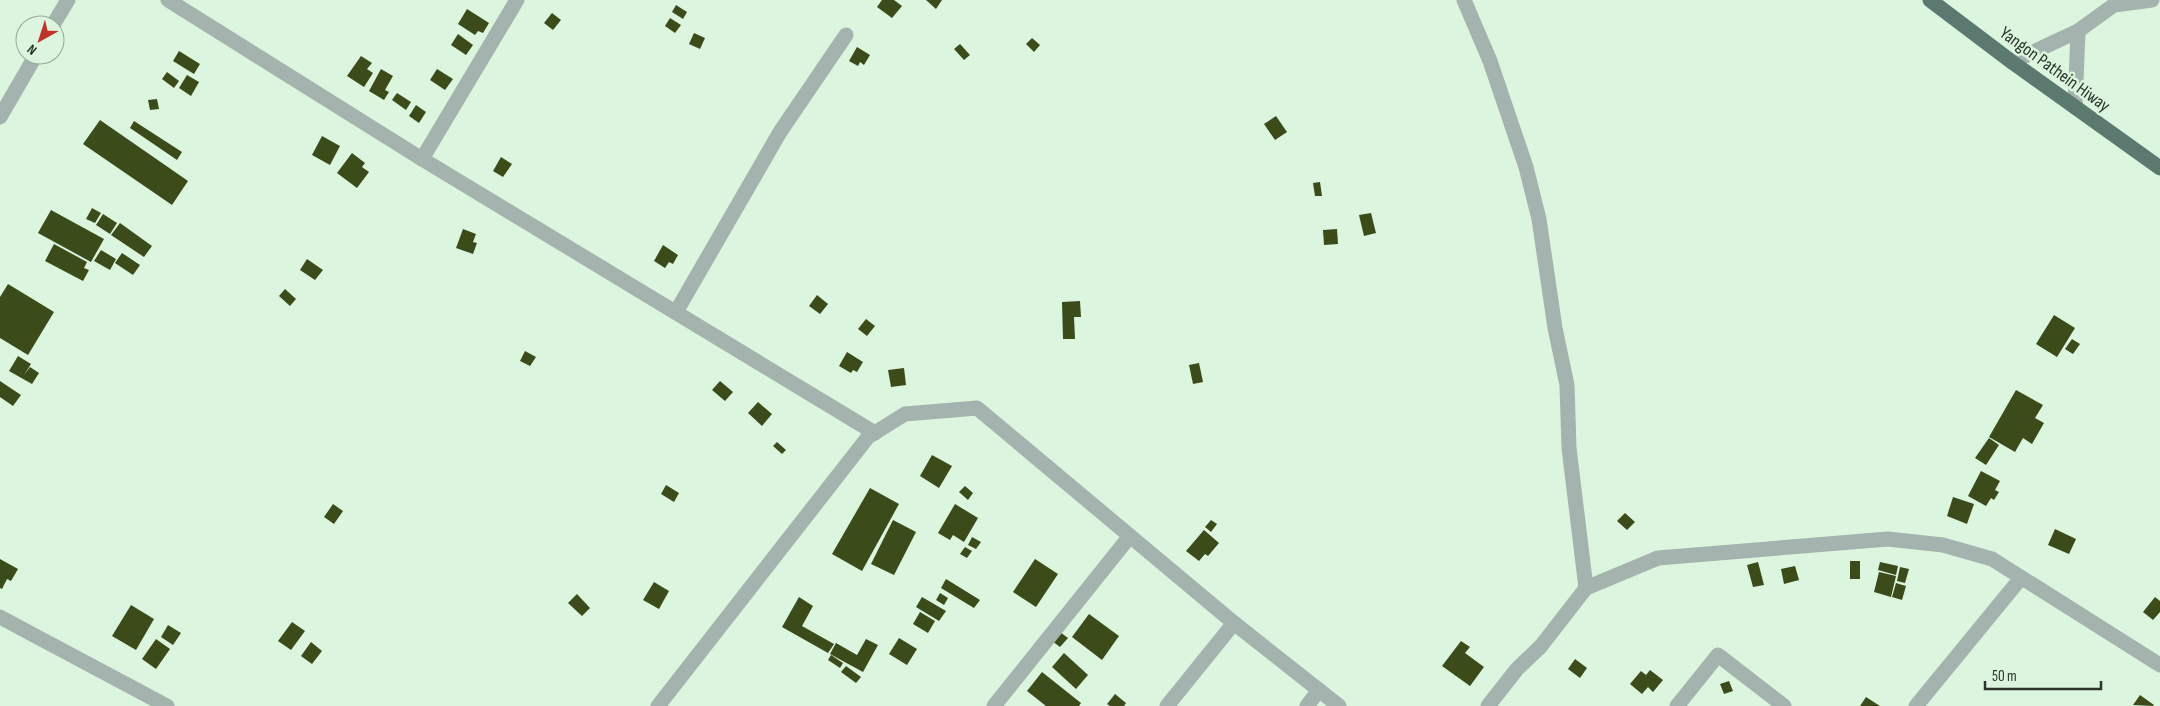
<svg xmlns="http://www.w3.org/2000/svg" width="2160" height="706" viewBox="0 0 2160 706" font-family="'Sofia Sans Condensed',sans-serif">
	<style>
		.building { fill: #3b4b19 }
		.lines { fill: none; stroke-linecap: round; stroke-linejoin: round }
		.minor { stroke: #a4b3ae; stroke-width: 15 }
		.tertiary { stroke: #a4b3ae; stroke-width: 15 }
		.trunk { stroke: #5c7970; stroke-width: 15 }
		.labels { text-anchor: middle; stroke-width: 5; stroke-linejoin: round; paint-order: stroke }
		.street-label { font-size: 18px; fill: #2a342c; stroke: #dcf5df }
	</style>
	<rect width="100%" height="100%" fill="#dcf5df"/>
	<g class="building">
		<polygon points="882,0 894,0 902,6 892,18 877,7"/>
		<polygon points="926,0 942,0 936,9"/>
		<polygon points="676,5 687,12 683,19 672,12"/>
		<polygon points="467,9 489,23 483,33 478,31 475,35 458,24"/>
		<polygon points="552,13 561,20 553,30 544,23"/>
		<polygon points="670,18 681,25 675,33 665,26"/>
		<polygon points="694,33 705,38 700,49 689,44"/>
		<polygon points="458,34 473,45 466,55 451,45"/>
		<polygon points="1032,38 1040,45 1034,52 1026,44"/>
		<polygon points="960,44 970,55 964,60 954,49"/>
		<polygon points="857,47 870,55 864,65 860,62 858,66 849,61"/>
		<polygon points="179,51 200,64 194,74 173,61"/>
		<polygon points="361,56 372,63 367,69 373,73 364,87 347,76"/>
		<polygon points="381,69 393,76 385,90 389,92 384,100 369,91"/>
		<polygon points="437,69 453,79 445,90 430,80"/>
		<polygon points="167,72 179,81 174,88 162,79"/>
		<polygon points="187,75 199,82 191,96 179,88"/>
		<polygon points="397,93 411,102 406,110 392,100"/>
		<polygon points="157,99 159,109 150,110 148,100"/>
		<polygon points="416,105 426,112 419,123 409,116"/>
		<polygon points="1276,116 1287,132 1275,140 1264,124"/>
		<polygon points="100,120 188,181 172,205 83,144"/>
		<polygon points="134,121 182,152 177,160 130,128"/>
		<polygon points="322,136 340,146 330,165 312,155"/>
		<polygon points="352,153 365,163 362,167 369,172 357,188 337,173"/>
		<polygon points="501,157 512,164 503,177 493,171"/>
		<polygon points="1320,182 1322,196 1315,196 1313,183"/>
		<polygon points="92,208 101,213 95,223 86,219"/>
		<polygon points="51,210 104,239 91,262 38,233"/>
		<polygon points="1371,213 1376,233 1364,236 1359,215"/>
		<polygon points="103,214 117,223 110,234 96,225"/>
		<polygon points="120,223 152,246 144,257 111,235"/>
		<polygon points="463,229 476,234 473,242 477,243 473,254 456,248"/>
		<polygon points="1337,229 1338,244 1324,245 1323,230"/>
		<polygon points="54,244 87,262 84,268 89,270 83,281 45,261"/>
		<polygon points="663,245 678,255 673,264 669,262 665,268 654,261"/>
		<polygon points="101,250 116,259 110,270 94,261"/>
		<polygon points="122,253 140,265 133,275 115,263"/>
		<polygon points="307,259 323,270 315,280 300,270"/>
		<polygon points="8,284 54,312 28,355 0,338 0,297"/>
		<polygon points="285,289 296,299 290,306 279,296"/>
		<polygon points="817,295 828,304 820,314 809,306"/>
		<polygon points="1080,301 1081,317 1074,317 1075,339 1063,339 1062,302"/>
		<polygon points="2054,315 2075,328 2057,357 2036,344"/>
		<polygon points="866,319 875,326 867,336 858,329"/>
		<polygon points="2072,339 2080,344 2073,354 2065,349"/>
		<polygon points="525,351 536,357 530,366 520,361"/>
		<polygon points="847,352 863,362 857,372 853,370 851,373 839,366"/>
		<polygon points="18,356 31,364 24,375 30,367 39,373 32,384 9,371"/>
		<polygon points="1199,363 1203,382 1193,384 1189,365"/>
		<polygon points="904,368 906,385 891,387 888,370"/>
		<polygon points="0,381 21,395 13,406 0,397"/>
		<polygon points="720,381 733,392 725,401 712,390"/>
		<polygon points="2016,390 2043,405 2035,418 2044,423 2032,444 2023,438 2015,452 1989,437"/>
		<polygon points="758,402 772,414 762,426 748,413"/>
		<polygon points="1989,438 1999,445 1986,465 1975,458"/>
		<polygon points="777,442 786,450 782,454 773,446"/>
		<polygon points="932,455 952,466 939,488 920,476"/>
		<polygon points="1981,471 2000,481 1995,490 1999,492 1994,500 1991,498 1986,506 1968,496"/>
		<polygon points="666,485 679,493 674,502 661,494"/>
		<polygon points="965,486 973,493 968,500 959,492"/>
		<polygon points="870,488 899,504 862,571 832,554"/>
		<polygon points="1953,497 1974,504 1967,524 1947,516"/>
		<polygon points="333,504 343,511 334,524 324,517"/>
		<polygon points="955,504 978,518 964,542 953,535 950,540 938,533"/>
		<polygon points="1625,513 1635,522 1627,530 1617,521"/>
		<polygon points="893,520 916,532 894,575 871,564"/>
		<polygon points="1211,520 1217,524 1211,532 1205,527"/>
		<polygon points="2055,529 2076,539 2069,554 2048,545"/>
		<polygon points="1204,530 1219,543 1208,556 1205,554 1199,561 1186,551"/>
		<polygon points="972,537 981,542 976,549 968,545"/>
		<polygon points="965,547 972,551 967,558 960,554"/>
		<polygon points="0,559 18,569 11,581 7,579 2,589 0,588"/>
		<polygon points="1035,559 1058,574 1036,607 1013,592"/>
		<rect x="1850" y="561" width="10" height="18"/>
		<polygon points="1758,562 1764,585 1753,587 1747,565"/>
		<polygon points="1880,562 1898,566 1896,575 1878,570"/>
		<polygon points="1795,566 1799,580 1784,584 1781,569"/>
		<polygon points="1900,567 1909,569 1905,583 1897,581"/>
		<polygon points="1879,572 1896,576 1891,597 1874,592"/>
		<polygon points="946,579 980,600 974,608 941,588"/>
		<polygon points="654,582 669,591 659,609 643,600"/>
		<polygon points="1896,583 1906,586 1902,600 1892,597"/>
		<polygon points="940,593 948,598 944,605 936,600"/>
		<polygon points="577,594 590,608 582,616 568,603"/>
		<polygon points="799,597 813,606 802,626 834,644 828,653 782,627"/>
		<polygon points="922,597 946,611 939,621 916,607"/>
		<polygon points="2155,597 2160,601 2160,612 2153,620 2143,612"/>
		<polygon points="131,605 154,619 136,650 112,636"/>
		<polygon points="920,612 935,621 928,633 913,624"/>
		<polygon points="1089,614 1119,636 1102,660 1072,637"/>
		<polygon points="292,622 305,631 291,650 278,641"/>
		<polygon points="168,625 181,633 173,645 161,637"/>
		<polygon points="1060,632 1068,638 1060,647 1052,641"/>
		<polygon points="899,638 917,649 907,665 889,654"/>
		<polygon points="156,639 170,649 156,669 142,659"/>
		<polygon points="866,639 878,645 863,672 830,654 836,643 857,655"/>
		<polygon points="1461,641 1470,647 1465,653 1484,667 1470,686 1442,666"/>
		<polygon points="311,642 322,651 312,664 301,656"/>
		<polygon points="1064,653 1088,675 1076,689 1052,667"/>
		<polygon points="831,655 843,663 840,668 828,660"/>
		<polygon points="1575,659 1587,668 1580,678 1568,669"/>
		<polygon points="846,666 861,677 856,683 841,672"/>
		<polygon points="1650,670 1663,680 1653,692 1648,687 1642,694 1630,684 1641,671 1646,675"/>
		<polygon points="1042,672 1081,703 1079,706 1046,706 1027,691"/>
		<polygon points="1729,681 1733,691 1724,694 1720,684"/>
		<polygon points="1115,694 1126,703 1124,706 1110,706 1107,704"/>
		<polygon points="2140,695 2154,705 2153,706 2133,705"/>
		<polygon points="1866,697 1880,706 1860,706"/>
	</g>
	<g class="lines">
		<g class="minor">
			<polyline points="168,0 422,159 875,433"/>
			<polyline points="1464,0 1490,61 1526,167 1539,219 1555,328 1567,385 1569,448 1586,588"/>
			<polyline points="422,159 517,0"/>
			<polyline points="676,312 780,132 846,35"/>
			<polyline points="0,617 167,706"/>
			<polyline points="658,706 868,437 905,414 977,408 1234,623 1339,706"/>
			<polyline points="994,706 1130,536"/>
			<polyline points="1167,706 1234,623"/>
			<polyline points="1307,706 1319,690"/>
			<polyline points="1488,706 1517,669 1541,646 1586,588 1658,558 1888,539 1943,545 1992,559 2160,665"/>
			<polyline points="1677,706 1718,655 1784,706"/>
			<polyline points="1916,706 2021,578"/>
		</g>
		<g class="tertiary">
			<polyline points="53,25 68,0"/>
			<polyline points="2012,62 2078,31 2114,5 2152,0"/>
			<polyline points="2075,107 2078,31"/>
			<polyline points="0,117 36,55"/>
		</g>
		<polyline class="trunk" points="1930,0 2012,62 2160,168"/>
	</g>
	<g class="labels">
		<g class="street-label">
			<text transform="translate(2055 69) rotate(36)" y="6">Yangon Pathein Hiway</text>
		</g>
	</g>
	<g transform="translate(40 40) rotate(219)"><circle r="24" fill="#dcf5df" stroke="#95a897"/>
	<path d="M0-4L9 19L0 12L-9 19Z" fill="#c03327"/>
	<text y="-8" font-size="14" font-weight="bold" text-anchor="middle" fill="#2a342c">N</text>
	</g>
	<path d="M1985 681v8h116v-8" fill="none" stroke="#2a342c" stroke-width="2.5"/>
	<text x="1992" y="681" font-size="15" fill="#2a342c" stroke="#dcf5df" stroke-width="4" paint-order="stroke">50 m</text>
</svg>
